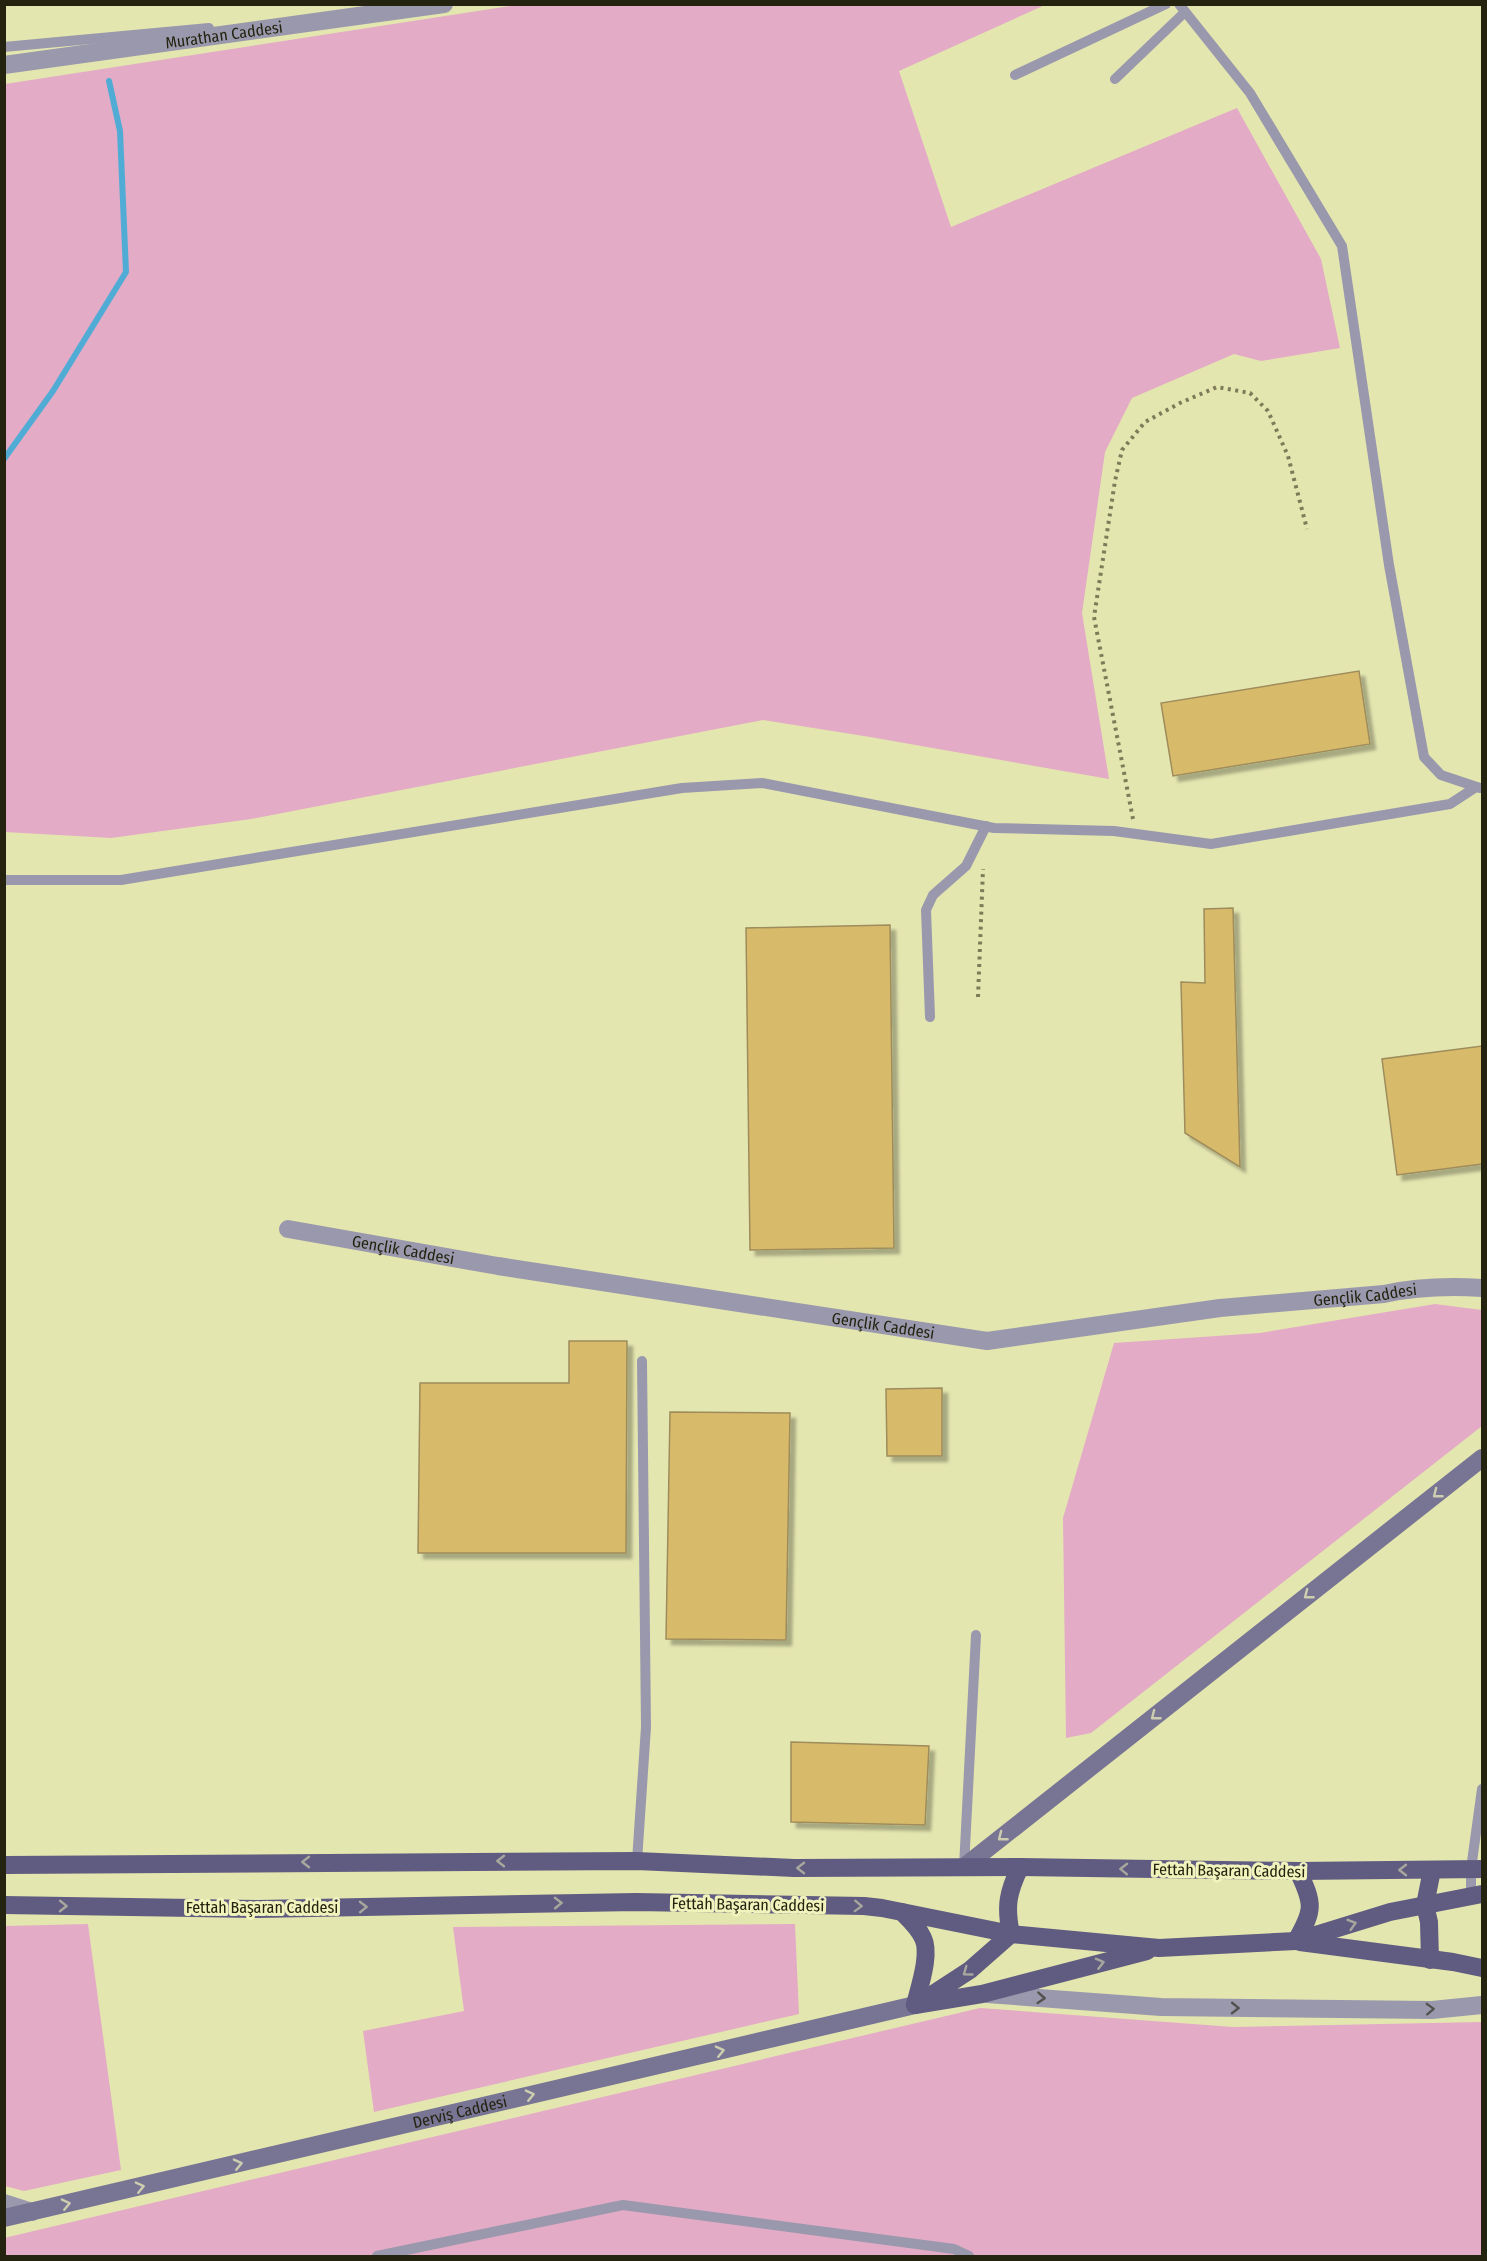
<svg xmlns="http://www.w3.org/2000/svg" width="1487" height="2261" viewBox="0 0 1487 2261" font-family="'Fira Sans Condensed',sans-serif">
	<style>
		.green { fill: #e3abc5 }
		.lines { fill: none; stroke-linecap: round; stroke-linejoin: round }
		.stream { stroke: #51acd5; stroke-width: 6 }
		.building { fill: #d8bb6b; stroke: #9e8c5b; stroke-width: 1.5; filter: url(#shadow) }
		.path { stroke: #7c7c59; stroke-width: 4; stroke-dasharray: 3 4.5; stroke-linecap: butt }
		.lane { stroke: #9a98ad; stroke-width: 10 }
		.street { stroke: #9a98ad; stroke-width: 18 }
		.secondary { stroke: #787493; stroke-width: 18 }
		.primary { stroke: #605b80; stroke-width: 18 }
		.oneway { stroke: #cdcdb0 }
		.oneway2 { stroke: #a8a79e }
		.oneway3 { stroke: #53524e }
		.labels { text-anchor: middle; stroke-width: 6; stroke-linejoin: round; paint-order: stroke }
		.street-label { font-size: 16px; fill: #23230f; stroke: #f1f3bd }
	</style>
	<defs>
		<filter id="shadow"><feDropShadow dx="5.5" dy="5.5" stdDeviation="1.5" flood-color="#0004"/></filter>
	</defs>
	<rect width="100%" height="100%" fill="#e4e6b0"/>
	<g class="green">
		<polygon points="516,5 1045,5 899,71 951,227 1237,108 1321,259 1340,348 1261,361 1234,354 1132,398 1105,452 1082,613 1109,779 870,737 763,720 251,819 111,838 5,832 5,84"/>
		<polygon points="1435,1304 1482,1310 1482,1426 1091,1733 1066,1738 1063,1518 1114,1343 1260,1333"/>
		<polygon points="88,1924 121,2170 24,2191 5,2186 5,1926"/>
		<polygon points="795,1924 799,2014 374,2112 363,2031 464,2011 453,1927"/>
		<polygon points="980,2008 1233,2027 1482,2022 1482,2256 5,2256 4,2238"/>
	</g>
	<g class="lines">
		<polyline class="stream" points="4,459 53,391 126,272 120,131 109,81"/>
	</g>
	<g class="building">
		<polygon points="1359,671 1370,744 1173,776 1161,703"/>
		<polygon points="1233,908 1240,1167 1185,1133 1181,982 1205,983 1204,909"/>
		<polygon points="890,925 894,1248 750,1250 746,928"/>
		<polygon points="1482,1046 1482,1164 1397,1175 1382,1059"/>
		<polygon points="569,1341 627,1341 626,1553 418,1553 420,1383 569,1383"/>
		<polygon points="942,1388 942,1456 887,1456 886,1389"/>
		<polygon points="670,1412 790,1413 786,1640 666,1639"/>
		<polygon points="791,1742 929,1746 925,1825 791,1822"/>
	</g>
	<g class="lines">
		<g class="path">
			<polyline points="1133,819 1094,617 1115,481 1122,450 1145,422 1180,403 1217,387 1250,393 1268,411 1288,456 1307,529"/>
			<polyline points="978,997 983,869"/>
		</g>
		<g class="lane">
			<polyline points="1179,4 1250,93 1342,246 1389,565 1424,757 1441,775 1480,788"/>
			<polyline points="4,47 209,28"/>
			<polyline points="1015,75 1166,4"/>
			<polyline points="1115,79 1185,12"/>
			<polyline points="4,880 121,880 682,788 762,783 994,828 1114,831 1211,844 1450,804 1476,787"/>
			<polyline points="930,1017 926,910 933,895 966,866 986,826"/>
			<polyline points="637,1861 646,1727 642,1361"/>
			<polyline points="964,1867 976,1635"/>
			<polyline points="1471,1896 1471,1869 1482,1789"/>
			<polyline points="377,2256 623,2205 954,2249 969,2256"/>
		</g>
		<g class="street">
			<path id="s1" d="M4 65 444 4"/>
			<path id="s2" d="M288 1229 498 1266 987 1341 1220 1308 1384 1294C1416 1287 1449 1286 1482 1288"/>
			<polyline points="987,1994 1161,2007 1432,2010 1482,2005"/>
			<polyline points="4,2203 32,2212"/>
		</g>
		<g class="secondary">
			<polyline points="964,1867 1482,1458"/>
			<path id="s3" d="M4 2218 915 2005"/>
		</g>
		<g class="primary">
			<polyline points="4,1865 637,1861 794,1868 1020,1867 1298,1871 1482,1869"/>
			<polyline points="4,1905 258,1909 636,1902 864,1906 882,1908 1011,1934 1159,1948 1296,1941 1390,1912 1482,1894"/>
			<path d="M902 1912C910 1920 918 1927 923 1938 931 1954 919 1988 915 2005"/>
			<path d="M1296 1941C1314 1910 1314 1904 1298 1871"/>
			<polyline points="1300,1942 1453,1962 1482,1968"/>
			<polyline points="1430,1960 1429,1922 1425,1905 1432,1870"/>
			<path d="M924 2000 970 1970 1011 1934C1005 1906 1008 1892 1020 1867"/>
			<polyline points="915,2005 982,1994 1147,1951"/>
		</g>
	</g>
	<defs><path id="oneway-chevron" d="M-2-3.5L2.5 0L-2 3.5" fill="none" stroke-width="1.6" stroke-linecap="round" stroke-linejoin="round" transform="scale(1.5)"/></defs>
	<g class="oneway">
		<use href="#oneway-chevron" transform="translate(1437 1494) rotate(142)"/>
		<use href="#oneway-chevron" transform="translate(1308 1595) rotate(142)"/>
		<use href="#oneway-chevron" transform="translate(1155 1716) rotate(142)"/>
		<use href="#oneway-chevron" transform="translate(1002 1837) rotate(142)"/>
		<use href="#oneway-chevron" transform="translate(720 2051) rotate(-13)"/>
		<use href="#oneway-chevron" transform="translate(530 2095) rotate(-13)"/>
		<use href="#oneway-chevron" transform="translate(238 2164) rotate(-13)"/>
		<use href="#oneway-chevron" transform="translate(140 2187) rotate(-13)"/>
		<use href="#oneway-chevron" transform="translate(66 2204) rotate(-13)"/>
	</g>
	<g class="oneway2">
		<use href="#oneway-chevron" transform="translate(501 1861) rotate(180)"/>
		<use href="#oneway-chevron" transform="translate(306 1862) rotate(180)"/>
		<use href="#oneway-chevron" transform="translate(801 1868) rotate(-180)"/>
		<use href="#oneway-chevron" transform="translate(1124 1869) rotate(-179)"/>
		<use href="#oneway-chevron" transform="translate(1403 1870) rotate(180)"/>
		<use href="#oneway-chevron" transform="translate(558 1903) rotate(-1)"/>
		<use href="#oneway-chevron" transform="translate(63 1906) rotate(1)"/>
		<use href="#oneway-chevron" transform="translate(858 1906) rotate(2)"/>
		<use href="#oneway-chevron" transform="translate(363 1907) rotate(-1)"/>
		<use href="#oneway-chevron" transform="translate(1352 1924) rotate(-17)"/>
		<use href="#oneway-chevron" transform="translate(1100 1963) rotate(-14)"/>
		<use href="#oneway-chevron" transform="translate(967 1972) rotate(144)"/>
	</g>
	<g class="oneway3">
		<use href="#oneway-chevron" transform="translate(1041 1998) rotate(4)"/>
		<use href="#oneway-chevron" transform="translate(1235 2008) rotate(1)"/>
		<use href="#oneway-chevron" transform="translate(1430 2009) rotate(-2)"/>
	</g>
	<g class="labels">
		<g class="street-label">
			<text dy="6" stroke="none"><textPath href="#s1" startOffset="222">Murathan Caddesi</textPath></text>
			<text dy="6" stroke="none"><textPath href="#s2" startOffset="117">Gençlik Caddesi</textPath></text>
			<text dy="6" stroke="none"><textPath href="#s2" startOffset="1089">Gençlik Caddesi</textPath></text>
			<text dy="6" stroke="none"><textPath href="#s2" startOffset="603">Gençlik Caddesi</textPath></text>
			<text transform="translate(1229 1870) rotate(1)" y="6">Fettah Başaran Caddesi</text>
			<text transform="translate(748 1904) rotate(1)" y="6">Fettah Başaran Caddesi</text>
			<text x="262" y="1913">Fettah Başaran Caddesi</text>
			<text dy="6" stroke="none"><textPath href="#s3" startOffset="468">Derviş Caddesi</textPath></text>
		</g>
	</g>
	<rect width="1487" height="2261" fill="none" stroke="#23230f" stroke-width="12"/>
</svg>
